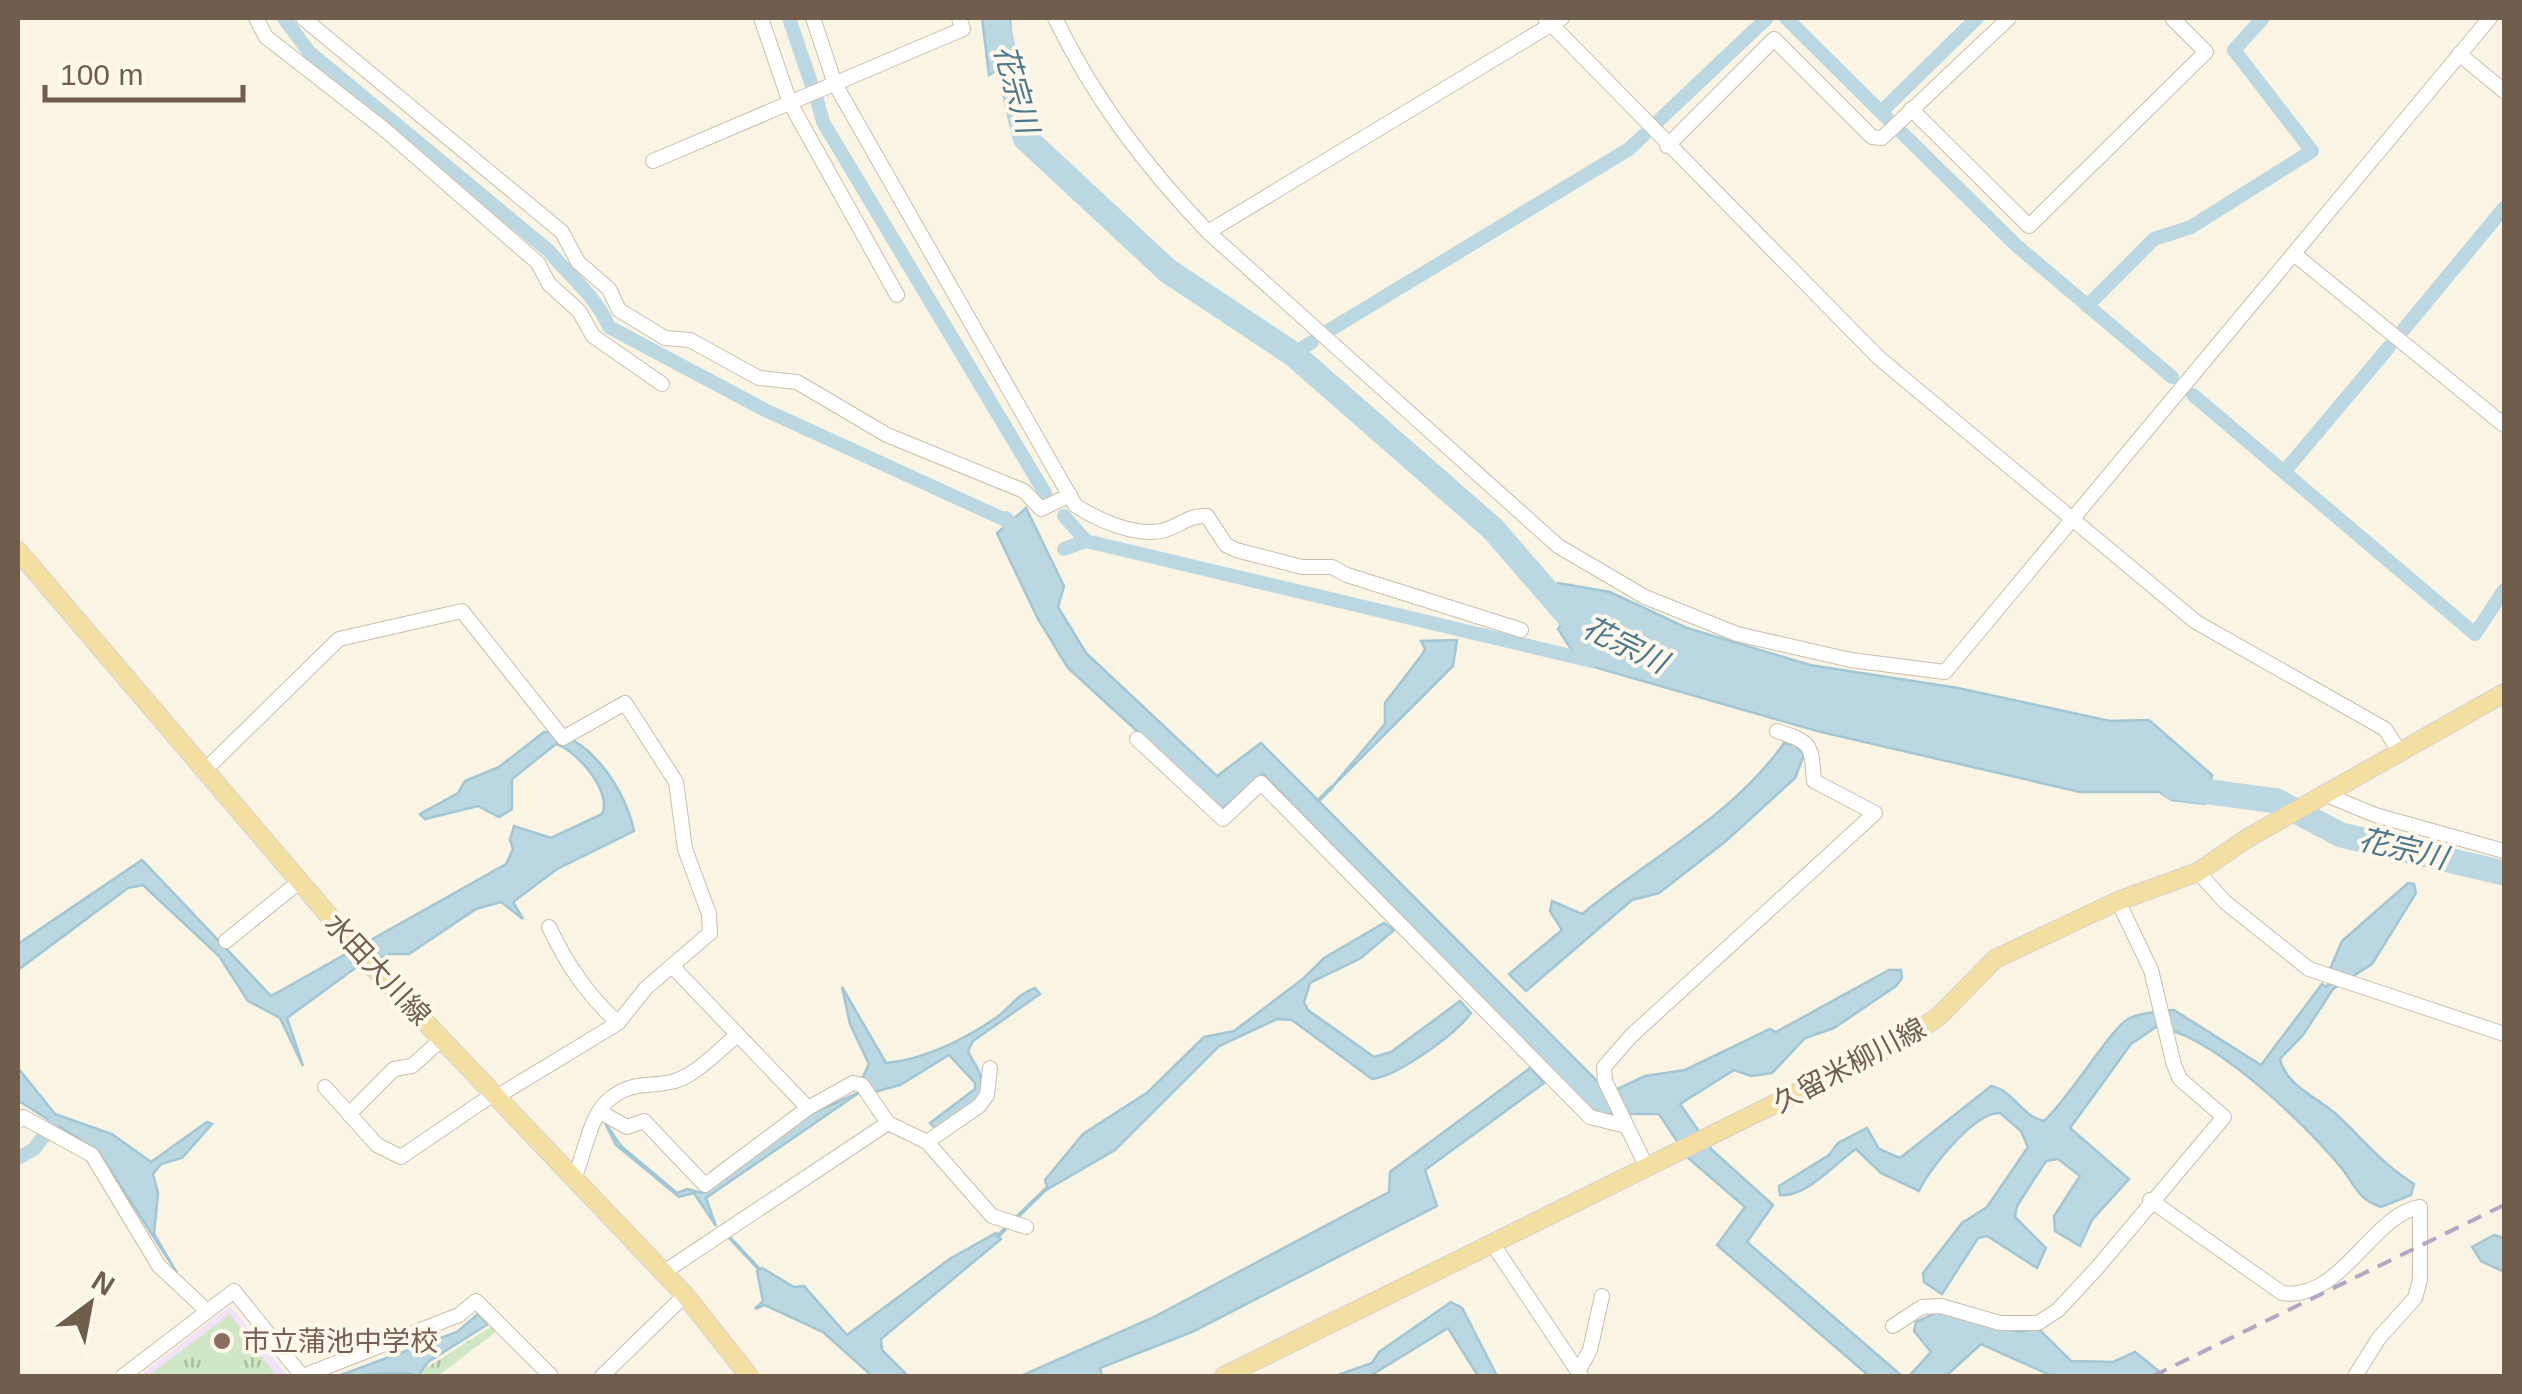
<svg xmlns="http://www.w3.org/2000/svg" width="2522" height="1394" viewBox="0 0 2522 1394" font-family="Arial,'Noto Sans JP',sans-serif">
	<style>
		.education { fill: #f1e2f7 }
		.park { fill: url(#park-tufts) }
		.water { fill: #bbd8e2; stroke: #a2c6d3; stroke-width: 2.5 }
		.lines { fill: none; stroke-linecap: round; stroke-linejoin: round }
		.stream { stroke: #a2c6d3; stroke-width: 4 }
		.canal { stroke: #bbd8e2; stroke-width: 14 }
		.river { stroke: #bbd8e2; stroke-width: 25 }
		.minor-casing { stroke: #cbbdac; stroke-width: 16 }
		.major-casing { stroke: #d7d2cd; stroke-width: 20 }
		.minor { stroke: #fff; stroke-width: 14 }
		.major { stroke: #f4dfa2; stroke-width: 18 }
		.rail { stroke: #b8a4c3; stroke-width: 4; stroke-dasharray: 15 10; stroke-linecap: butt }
		.education-dot { fill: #8d6e63; stroke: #fdf8eb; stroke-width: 4 }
		.labels { text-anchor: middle; stroke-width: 8; stroke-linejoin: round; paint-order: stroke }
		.street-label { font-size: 28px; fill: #715d4c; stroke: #fdf8eb }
		.education-label { font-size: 28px; fill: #785e54; stroke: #fdf8eb; text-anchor: start }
		.water-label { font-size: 30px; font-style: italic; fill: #4b788a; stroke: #fdf8eb }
	</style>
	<defs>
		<pattern id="park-tufts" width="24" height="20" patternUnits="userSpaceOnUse" patternTransform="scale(2.5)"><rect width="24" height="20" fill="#cfe7c4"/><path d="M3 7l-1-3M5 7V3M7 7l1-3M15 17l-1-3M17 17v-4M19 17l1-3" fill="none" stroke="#acbea1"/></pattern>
	</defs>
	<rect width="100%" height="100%" fill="#faf4e5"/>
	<polygon class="education" points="230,1306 288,1376 139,1376"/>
	<g class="park">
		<polygon points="230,1314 276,1376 148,1376"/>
		<polygon points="492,1326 497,1331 438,1376 392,1376 415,1375"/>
	</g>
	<g class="water">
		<polygon points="982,18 1010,18 1013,61 989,75"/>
		<polygon points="1026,508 1064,586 1058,607 1086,653 1217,776 1261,743 1609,1093 1645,1076 1685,1070 1770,1029 1776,1032 1889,970 1901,970 1902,978 1896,986 1834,1028 1805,1038 1772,1073 1751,1076 1734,1070 1680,1104 1711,1149 1773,1205 1747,1242 1902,1376 1869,1376 1717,1245 1745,1207 1688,1158 1659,1114 1595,1114 1263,774 1222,809 1068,668 1038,619 997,533"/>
		<polygon points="1558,583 1610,592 1687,628 1810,665 1958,688 2110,721 2149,720 2212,775 2205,804 2172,800 2159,792 2080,792 1817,731 1580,663 1558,629 1564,620 1546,600"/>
		<polygon points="1457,640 1453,666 1332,787 1385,724 1385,703 1421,656 1425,649 1421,641"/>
		<path d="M544 732C589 733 626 791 634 831L557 869 513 902 523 919 501 902 476 909 409 954H390L358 966 287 1018 303 1066 280 1018 248 1001 219 956 143 885 128 888 18 970V944L142 860 271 996 506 864 513 849 510 840 514 826 551 838 602 814C613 792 576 750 556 744L512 779V809L499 817 478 806 425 819 420 814 458 793 465 781 499 767Z"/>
		<path d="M1784 743 1795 745 1804 755 1795 778 1726 841 1659 893 1632 900 1526 991 1509 974 1562 930 1550 911 1552 901 1582 914C1650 857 1733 816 1784 743Z"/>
		<path d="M2408 883 2414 884 2416 893 2372 964 2333 989 2303 1035 2280 1059C2286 1086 2317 1097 2336 1114 2363 1139 2382 1164 2414 1184L2411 1195 2381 1207C2356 1199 2354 1182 2339 1165 2303 1122 2211 1033 2156 1027L2131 1044 2070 1128 2129 1179 2092 1220 2080 1246 2055 1231 2054 1216 2080 1176 2058 1159 2046 1161 2017 1206 2015 1217 2046 1248 2037 1268 1987 1236 1978 1238 1942 1294 1924 1282 1923 1273 1962 1223 1987 1207 2028 1147 2021 1131 2000 1113C1974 1112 1929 1169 1919 1191L1881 1173 1856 1149C1835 1163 1806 1198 1780 1195L1779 1186 1829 1155 1838 1143 1867 1128 1879 1149 1900 1158 1991 1086C2013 1090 2022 1117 2044 1121 2068 1100 2112 1027 2128 1019 2142 1012 2159 1012 2174 1010L2261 1065 2322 984 2326 987 2332 980 2327 976 2342 941Z"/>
		<path d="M1384 923 1394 930 1361 958 1310 983 1304 1002 1308 1010 1374 1057 1391 1052 1460 1001 1471 1013C1456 1034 1398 1076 1372 1079L1292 1020 1277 1019 1219 1046 1115 1150 1048 1189 1045 1180 1083 1134 1148 1092 1204 1037 1234 1031 1304 978 1324 958Z"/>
		<path d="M842 987 886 1063C923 1060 966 1039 997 1017 1012 1006 1016 995 1035 988L1040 994 973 1041 968 1051C971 1059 976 1064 979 1072 992 1101 956 1116 936 1129L930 1123 975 1089V1083L949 1055 900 1085 874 1092 862 1079 869 1064 850 1024Z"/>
		<polygon points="18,1068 55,1114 112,1134 151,1162 207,1122 212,1124 182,1158 161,1164 153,1174 158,1193 154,1234 177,1273 98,1151 19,1101"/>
		<polygon points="1530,1068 1544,1083 1425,1170 1437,1206 1192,1332 1100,1368 1102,1376 1021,1376 1152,1318 1389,1192 1390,1172"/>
		<polygon points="860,1092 706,1198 716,1226 694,1193 679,1197 616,1145 604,1121 621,1146 677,1193 687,1189 702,1193 806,1116"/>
		<polygon points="996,1233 1001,1239 881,1339 882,1350 908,1376 872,1376 823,1332 765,1305 755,1309 763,1301 757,1271 762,1268 794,1287 804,1286 847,1335 951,1258"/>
		<polygon points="2494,1235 2504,1238 2504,1272 2481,1261 2472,1247"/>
		<polygon points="1451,1302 1462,1308 1497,1376 1478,1376 1448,1328 1370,1376 1335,1376 1372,1363 1379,1352"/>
		<polygon points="1940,1311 2019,1332 2038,1328 2071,1361 2113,1362 2135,1352 2165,1376 2052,1376 1981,1344 1946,1376 1909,1376 1931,1352 1914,1331 1916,1322"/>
		<path d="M478 1314 488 1324 428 1362 418 1376C397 1368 362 1377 338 1376L457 1332Z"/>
	</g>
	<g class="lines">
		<g class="stream">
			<polyline points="1318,801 1332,787"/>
			<polyline points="1015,1219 1047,1188"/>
			<polyline points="728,1236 759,1269"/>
			<polyline points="998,1236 1008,1226"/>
		</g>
		<g class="canal">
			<path d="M284 18 309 52 549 251C570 277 596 296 609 327L765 410 1012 523"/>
			<polyline points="789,18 812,86"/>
			<polyline points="1786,18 1892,123"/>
			<polyline points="817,100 823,122 1045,493"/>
			<polyline points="1881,112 1977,18"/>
			<polyline points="1654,125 1767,18"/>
			<polyline points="1900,131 2017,246 2172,377"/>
			<polyline points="2087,306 2154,239 2191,227 2312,151 2234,50 2263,18"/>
			<polyline points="2404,329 2504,208"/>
			<polyline points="1328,331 1629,149 1644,135"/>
			<polyline points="1293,354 1312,342"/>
			<polyline points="2193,395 2475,634 2504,590"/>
			<polyline points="2284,472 2389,347"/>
			<polyline points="1064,516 1086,541"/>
			<polyline points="1006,518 1017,540"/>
			<polyline points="1064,549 1086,541 1592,661"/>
			<polyline points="18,1158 34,1149 52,1125"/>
		</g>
		<g class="river">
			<polyline points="996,18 1025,138 1168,271 1293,354 1493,529 1571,619"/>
			<polyline points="2173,787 2277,801 2341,835 2504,873"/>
		</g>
		<g class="minor-casing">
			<g id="minor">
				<polyline points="256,18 266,37 384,129 538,263 549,284 579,311 593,336 662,384"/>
				<polyline points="303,18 562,232 578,262 609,289 619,310 665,338 690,340 759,378 797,382 887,435 1024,491 1041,509 1070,495"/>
				<polyline points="761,18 790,103 897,295"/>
				<path d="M813 18 835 84 1075 505C1097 520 1134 536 1161 531 1179 527 1188 515 1207 516L1226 545 1236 550 1302 567H1332L1347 575 1521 630"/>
				<path d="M1055 18C1094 99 1146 167 1208 232L1558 546 1645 597 1737 634 1851 660 1945 672 2490 18"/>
				<polyline points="1545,18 1879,358 2196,622 2385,729 2401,754"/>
				<polyline points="2459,54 2504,91"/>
				<polyline points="1911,109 2029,226 2206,52 2172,18"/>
				<polyline points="1667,146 1774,39 1872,137 1882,138 2009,18"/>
				<polyline points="653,161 963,29 959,18"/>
				<polyline points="1208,232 1562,18"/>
				<polyline points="2294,254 2504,425"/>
				<polyline points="1137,739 1223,819 1261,783 1590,1117 1626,1126"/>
				<polyline points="203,772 339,639 462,611 563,738 625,703 676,782 685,849 709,914 710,933 646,988 618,1023 498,1096"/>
				<polyline points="2327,795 2375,815 2504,851"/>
				<polyline points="2198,872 2225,902 2309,969 2504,1034"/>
				<path d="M549 927C567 965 587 994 618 1023"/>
				<polyline points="226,941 299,882"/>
				<polyline points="325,1087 377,1145 401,1157 495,1093"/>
				<polyline points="602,1113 627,1127 644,1121 705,1185 808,1108"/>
				<polyline points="349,1114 394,1069 412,1066 442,1039"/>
				<polyline points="18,1121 23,1117 92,1155 159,1266 206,1310"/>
				<polyline points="888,1123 927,1142 992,1216 1026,1227"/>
				<polyline points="927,1142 979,1106 987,1095 990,1068"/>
				<path d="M1647 1168 1605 1081 1604 1067 1631 1036 1875 813 1814 781C1811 744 1813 743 1777 731"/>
				<path d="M575 1176C585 1153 590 1113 611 1098 633 1081 649 1087 671 1082 694 1077 717 1052 735 1037"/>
				<path d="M2150 1200 2282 1293C2341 1302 2372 1214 2420 1207V1280L2415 1298 2379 1338 2355 1376"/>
				<polyline points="1492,1243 1581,1376"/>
				<polyline points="664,1272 888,1123 862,1085 853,1083 808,1108 672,966"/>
				<polyline points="1893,1326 1922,1307 1941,1306 2000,1323 2038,1323 2058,1310 2097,1268 2224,1117 2180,1079 2174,1065 2151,970 2118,901"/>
				<polyline points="1578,1372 1590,1350 1602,1296"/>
				<polyline points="123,1376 234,1291 302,1376"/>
				<polyline points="303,1376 459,1315 476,1301 551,1376"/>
				<polyline points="602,1376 685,1295"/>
			</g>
		</g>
		<g class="major-casing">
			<g id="major">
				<polyline points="18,551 370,964 685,1295 749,1376"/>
				<polyline points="1224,1376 1906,1039 1939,1016 1995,959 2118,901 2198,872 2246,839 2504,693"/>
			</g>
		</g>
		<use href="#minor" class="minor"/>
		<use href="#major" class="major"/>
		<polyline class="rail" points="2153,1376 2504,1205"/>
	</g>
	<circle class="education-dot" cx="222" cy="1341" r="10"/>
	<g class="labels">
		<g class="street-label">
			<text transform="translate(378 969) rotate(47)" y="10">水田大川線</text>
			<text transform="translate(1849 1065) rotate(-28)" y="10">久留米柳川線</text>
		</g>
		<g class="education-label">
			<text x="242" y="1351">市立蒲池中学校</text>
		</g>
		<g class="water-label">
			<text transform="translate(1016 89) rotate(74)" y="10">花宗川</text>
			<text transform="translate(1625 645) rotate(26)" y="10">花宗川</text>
			<text transform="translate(2403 849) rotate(13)" y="10">花宗川</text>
		</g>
	</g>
	<rect width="2522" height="1394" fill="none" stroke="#715d4c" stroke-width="40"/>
	<g transform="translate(90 1304) rotate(32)" stroke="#fdf8eb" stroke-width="8" paint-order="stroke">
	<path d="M0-8L18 38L0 25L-18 38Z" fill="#715d4c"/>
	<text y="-15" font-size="28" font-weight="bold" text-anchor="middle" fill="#715d4c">N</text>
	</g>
	<path d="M45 85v15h198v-15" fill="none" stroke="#715d4c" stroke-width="5"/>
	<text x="60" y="85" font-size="30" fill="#715d4c" stroke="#fdf8eb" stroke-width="8" paint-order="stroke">100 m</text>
</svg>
